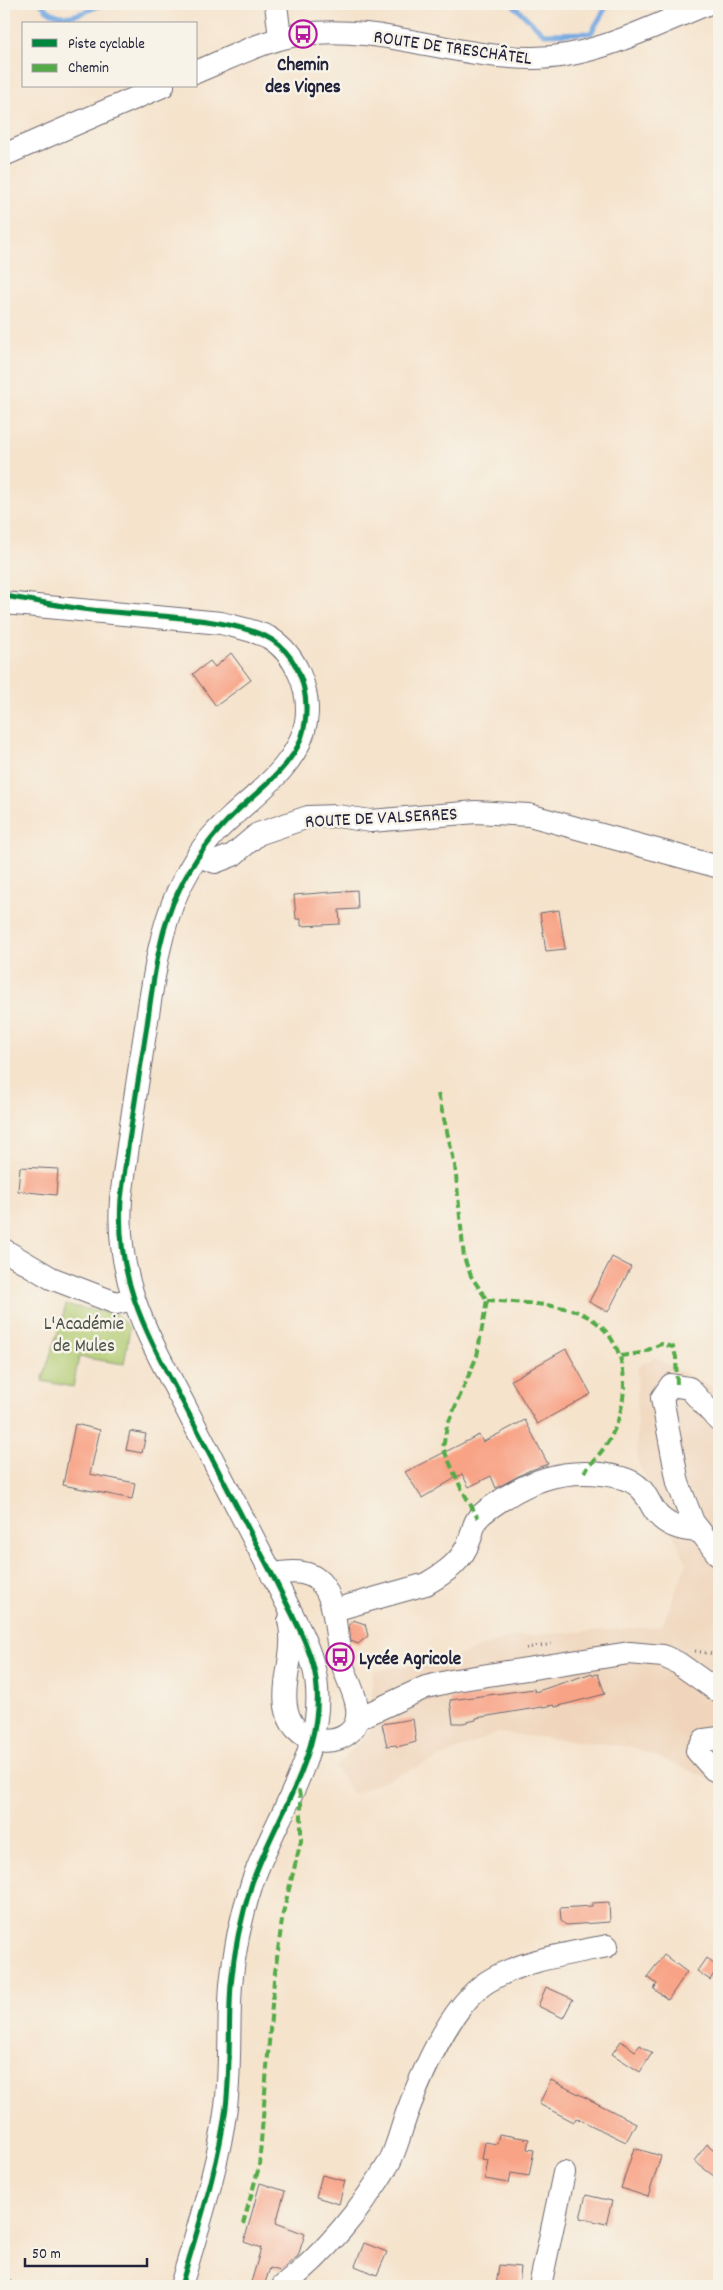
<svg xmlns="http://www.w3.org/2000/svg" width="723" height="2290" viewBox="0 0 723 2290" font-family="Dekko,sans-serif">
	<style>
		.built { fill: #f0d5bc }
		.green { fill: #afca70; stroke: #687656 }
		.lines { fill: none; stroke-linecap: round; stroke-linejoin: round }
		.stream { stroke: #76a9e2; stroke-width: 5 }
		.building { fill: #f8a386 }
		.minor-casing { stroke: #6c666e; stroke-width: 24 }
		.path { stroke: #6c666e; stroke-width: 3; stroke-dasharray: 1 4; stroke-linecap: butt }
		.minor { stroke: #fff; stroke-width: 22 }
		.quiet { stroke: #53aa46; stroke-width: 4; stroke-dasharray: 8 4; stroke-linecap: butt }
		.cycleway-casing { stroke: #f7f3e8; stroke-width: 8 }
		.cycleway { stroke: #00873e; stroke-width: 5 }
		.labels { text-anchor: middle; stroke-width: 5; stroke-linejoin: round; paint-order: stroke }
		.street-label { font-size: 19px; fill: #22223b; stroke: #f7f3e8 }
		.poi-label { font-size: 19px; font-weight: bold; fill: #22223b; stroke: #f7f3e8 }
		.park-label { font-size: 19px; fill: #4c544b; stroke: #f7f3e8 }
	</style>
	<rect width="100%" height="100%" fill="#f7f3e8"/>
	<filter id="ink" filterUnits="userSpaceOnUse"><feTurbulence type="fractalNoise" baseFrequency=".02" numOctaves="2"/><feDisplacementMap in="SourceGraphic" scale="10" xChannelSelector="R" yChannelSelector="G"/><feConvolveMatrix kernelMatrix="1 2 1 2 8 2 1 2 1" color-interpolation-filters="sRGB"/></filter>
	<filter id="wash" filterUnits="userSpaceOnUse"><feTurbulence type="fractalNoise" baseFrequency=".0096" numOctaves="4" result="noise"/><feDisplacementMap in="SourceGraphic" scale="20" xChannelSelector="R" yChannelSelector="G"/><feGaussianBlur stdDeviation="1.12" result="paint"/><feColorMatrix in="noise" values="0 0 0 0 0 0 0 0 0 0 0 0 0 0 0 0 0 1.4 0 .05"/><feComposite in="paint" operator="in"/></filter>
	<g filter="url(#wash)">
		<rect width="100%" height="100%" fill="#f5e3cc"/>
		<polygon class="built" points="654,1357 719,1391 719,1783 633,1747 498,1733 353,1794 335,1767 371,1730 373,1671 448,1659 510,1637 662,1626 687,1563 637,1460 637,1368"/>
		<polygon class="green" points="66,1305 116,1314 130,1328 124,1364 79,1357 73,1387 42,1381"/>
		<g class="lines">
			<g class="stream">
				<path d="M41 4C60 26 81 14 103 4"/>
				<polyline points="512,4 544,34 591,33 608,4"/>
			</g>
		</g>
		<g id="blocks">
			<g class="building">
				<polygon points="231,653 251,680 216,706 193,674 210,661 215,667"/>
				<polygon points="357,890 358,909 339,910 340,924 301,926 301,919 296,919 294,895"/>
				<polygon points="559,910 565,949 546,951 540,913"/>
				<polygon points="20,1167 58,1169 56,1195 18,1191"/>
				<polygon points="612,1257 631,1267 608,1312 589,1302"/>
				<polygon points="566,1349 591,1394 537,1424 511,1380"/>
				<polygon points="525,1420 548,1464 528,1471 496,1488 491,1476 469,1487 462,1474 422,1498 405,1472 479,1435 483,1442"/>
				<polygon points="75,1424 100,1430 90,1474 135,1483 132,1499 63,1485"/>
				<polygon points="130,1431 146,1434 142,1453 126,1450"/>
				<polygon points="353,1620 365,1624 368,1636 358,1644 351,1641 349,1625"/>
				<polygon points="592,1673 593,1675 598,1674 605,1694 555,1707 554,1705 476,1718 476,1720 463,1723 453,1723 450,1700 534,1689 535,1692"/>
				<polygon points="413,1719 416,1742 397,1747 396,1745 387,1746 382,1724"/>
				<polygon points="609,1902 610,1922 566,1925 561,1921 560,1908 592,1906 592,1903"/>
				<polygon points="664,1955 687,1972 668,2000 654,1989 657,1984 647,1977"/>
				<polygon points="706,1958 718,1967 710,1980 697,1971"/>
				<polygon points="546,1987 573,1999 563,2018 538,2006"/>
				<polygon points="621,2041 635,2051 640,2045 652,2053 640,2072 612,2054"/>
				<polygon points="551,2080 636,2123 626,2142 576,2118 574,2122 539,2104"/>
				<polygon points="499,2134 529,2139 527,2149 534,2150 529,2176 511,2173 509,2183 485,2179 488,2160 482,2159 485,2142 497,2144"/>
				<polygon points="707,2144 719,2154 719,2180 694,2161"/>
				<polygon points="634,2148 661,2156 648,2197 621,2188"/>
				<polygon points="322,2175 345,2181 339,2204 316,2197"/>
				<polygon points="260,2183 285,2191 276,2223 305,2234 298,2256 280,2271 270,2268 264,2286 250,2286 261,2248 244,2242"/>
				<polygon points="586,2195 612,2201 606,2224 580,2218"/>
				<polygon points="364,2243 387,2252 377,2275 355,2266"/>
				<polygon points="499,2265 521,2267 519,2286 496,2286"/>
			</g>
		</g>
	</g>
	<g filter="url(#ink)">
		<use href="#blocks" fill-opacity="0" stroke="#6c666e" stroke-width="1"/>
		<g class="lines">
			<g class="minor-casing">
				<g id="minor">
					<polyline points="276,4 280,38"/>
					<path d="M196 72C231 58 265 39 303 34 380 24 454 58 531 58 592 59 652 26 707 4"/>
					<polyline points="4,155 163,86"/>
					<path d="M4 603 221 623C236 627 253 630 268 637 296 653 311 691 306 722 298 770 245 800 214 834 199 850 188 871 178 891 159 932 153 983 146 1027 137 1084 128 1141 121 1199 115 1286 152 1342 190 1416 218 1471 247 1525 275 1580 288 1607 305 1636 313 1665 334 1741 276 1813 252 1883 241 1917 234 1950 231 1985 228 2025 231 2066 226 2107 218 2168 198 2227 181 2286"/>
					<polyline points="198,856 215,862 233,855 258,834 308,817 337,816 371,821 476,812 529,815 719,867"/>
					<polyline points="4,1250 51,1278 116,1303 133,1299"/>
					<polyline points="719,1421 689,1388 671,1385 662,1398 678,1483 693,1522 719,1556"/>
					<path d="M272 1575C337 1559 332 1611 340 1656 344 1676 360 1698 357 1718 353 1748 296 1751 287 1711 280 1684 297 1652 289 1621"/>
					<path d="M334 1610 426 1584C445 1573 463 1561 470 1539 473 1532 473 1524 478 1518 485 1510 497 1503 506 1497 542 1474 580 1467 622 1478 650 1486 646 1505 661 1518 672 1528 685 1530 700 1531"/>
					<polyline points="357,1719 426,1687 456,1680 629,1653 663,1656 678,1663 719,1692"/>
					<polyline points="719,1738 704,1740 697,1751 714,1770 719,1771"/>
					<path d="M283 2286C325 2254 362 2208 389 2163 397 2148 401 2129 407 2113 422 2073 451 2005 487 1982 522 1960 567 1954 607 1946"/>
					<polyline points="540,2286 564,2173"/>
				</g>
			</g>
			<g class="path">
				<polyline points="526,1648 554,1644"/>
				<polyline points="695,1651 713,1654 719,1659"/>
			</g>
			<use href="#minor" class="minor"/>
			<g class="quiet">
				<polyline points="438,1094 455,1165 464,1258 471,1276 487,1300 477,1356 447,1426 443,1448 461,1488 478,1518"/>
				<path d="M487 1300C510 1302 558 1304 578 1312 631 1333 634 1398 608 1442 601 1453 592 1463 584 1472"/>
				<polyline points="621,1356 641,1353 661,1344 673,1347 676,1357 677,1386"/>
				<polyline points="243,2224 259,2167 274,1980 283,1913 301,1841 301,1803 298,1784"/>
				<polyline points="4,2278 17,2286"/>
				<polyline points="228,2286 230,2280"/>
			</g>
			<g class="cycleway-casing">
				<path id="cycleway" d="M4 596C33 600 63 607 92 610 143 616 220 616 265 636 307 656 317 717 294 753 279 776 256 793 237 811 212 835 194 859 179 890 159 929 153 983 147 1025 138 1083 128 1141 121 1199 115 1286 152 1342 190 1416 218 1471 247 1525 275 1580 288 1607 305 1636 313 1665 334 1741 276 1813 252 1883 241 1917 234 1950 231 1985 228 2025 231 2066 226 2107 218 2168 198 2227 181 2286"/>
			</g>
			<use href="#cycleway" class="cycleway"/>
		</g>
	</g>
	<defs>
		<g id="bus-ring" transform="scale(1.4375)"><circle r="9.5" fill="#f7f3e8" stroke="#b5179e" stroke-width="1.5"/><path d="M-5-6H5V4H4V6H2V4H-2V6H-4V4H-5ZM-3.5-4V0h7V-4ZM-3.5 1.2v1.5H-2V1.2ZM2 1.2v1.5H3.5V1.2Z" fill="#b5179e"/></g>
	</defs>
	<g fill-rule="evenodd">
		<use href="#bus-ring" x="303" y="34"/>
		<use href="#bus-ring" x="340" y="1657"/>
	</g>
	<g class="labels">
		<g class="street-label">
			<text transform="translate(453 46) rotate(8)" y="7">ROUTE DE TRESCHÂTEL</text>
			<text transform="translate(381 816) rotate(-3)" y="7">ROUTE DE VALSERRES</text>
		</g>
		<g class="poi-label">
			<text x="303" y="70">Chemin<tspan x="303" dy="22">des Vignes</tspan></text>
			<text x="359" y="1664" text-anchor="start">Lycée Agricole</text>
		</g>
		<g class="park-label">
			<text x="84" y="1329">L'Académie<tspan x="84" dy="22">de Mules</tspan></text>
		</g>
	</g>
	<rect width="723" height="2290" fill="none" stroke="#f7f3e8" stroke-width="20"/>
	<rect x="22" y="22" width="175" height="65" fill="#f7f3e8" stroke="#a29fa3"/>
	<rect x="32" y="39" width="25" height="8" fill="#00873e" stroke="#a29fa3"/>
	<text x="68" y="48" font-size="15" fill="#22223b">Piste cyclable</text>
	<rect x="32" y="64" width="25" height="8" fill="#53aa46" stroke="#a29fa3"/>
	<text x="68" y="72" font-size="15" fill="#22223b">Chemin</text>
	<path d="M25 2258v8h122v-8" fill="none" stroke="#22223b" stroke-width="2.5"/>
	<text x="32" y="2258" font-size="15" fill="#22223b" stroke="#f7f3e8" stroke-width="4" paint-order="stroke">50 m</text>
</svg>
